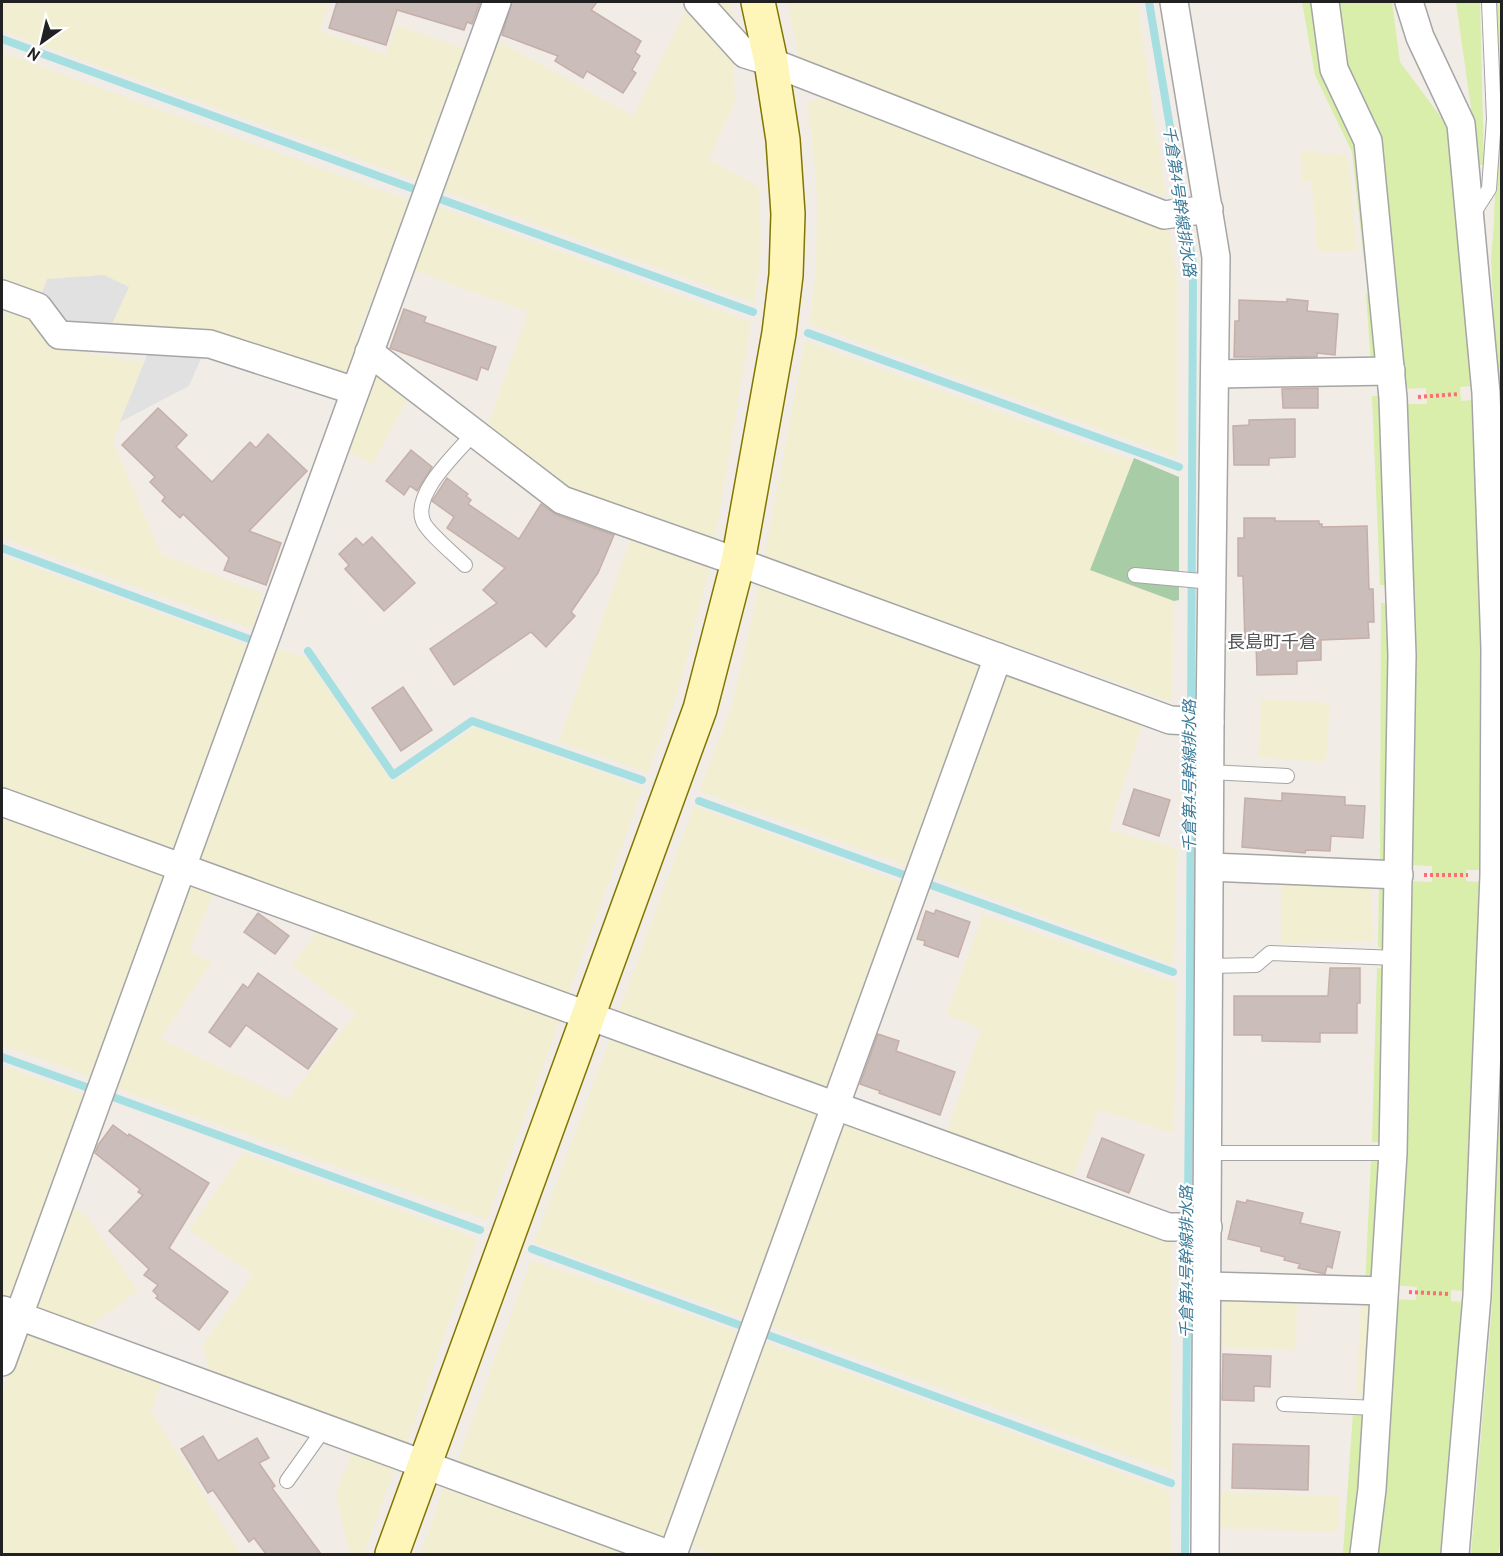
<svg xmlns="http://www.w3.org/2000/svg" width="1503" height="1556" viewBox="0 0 1503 1556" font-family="'PT Sans','Noto Sans JP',sans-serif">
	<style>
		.farmland { fill: #f1eed1 }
		.grass { fill: #d8eeaa }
		.cemetery { fill: #a7cca6 }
		.parking { fill: #e1e1e1 }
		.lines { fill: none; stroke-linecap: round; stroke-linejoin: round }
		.stream { stroke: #a5dfe2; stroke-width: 8 }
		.building { fill: #cabdba; stroke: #c5afa8; stroke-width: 1.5 }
		.lane-casing { stroke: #a5a5a5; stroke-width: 16 }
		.street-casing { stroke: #a5a5a5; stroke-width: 30 }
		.secondary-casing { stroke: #807600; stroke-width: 36 }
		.path { stroke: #ff6b76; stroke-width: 4; stroke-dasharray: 3 3; stroke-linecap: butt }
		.lane { stroke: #fff; stroke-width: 14 }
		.street { stroke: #fff; stroke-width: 27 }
		.secondary { stroke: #fef5b9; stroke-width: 33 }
		.labels { text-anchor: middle; stroke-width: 4.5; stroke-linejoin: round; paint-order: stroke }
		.water-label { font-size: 16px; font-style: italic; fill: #3b7a97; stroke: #fff }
		.quarter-label { font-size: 18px; fill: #545454; stroke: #fff }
	</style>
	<rect width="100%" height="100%" fill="#f2ece7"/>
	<g class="farmland">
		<polygon points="2,2 330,2 320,31 386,55 397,25 469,51 420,181 2,31"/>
		<polygon points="714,2 730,2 735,27"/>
		<polygon points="787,2 1137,2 1166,197 799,59"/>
		<polygon points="688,7 733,60 735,101 709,159 759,187 761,249 755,303 444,191 497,40 633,116"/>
		<polygon points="2,52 411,201 357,337 360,349 346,378 110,328 2,279"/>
		<polygon points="821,97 1169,228 1177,280 1177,457 809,324 816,268 817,201 814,157 807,104"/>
		<polygon points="1301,151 1348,155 1357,251 1317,252 1312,182 1302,181"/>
		<polygon points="436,206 751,322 715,538 568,487 488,426 528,312 413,270"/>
		<polygon points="2,309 33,321 50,347 144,362 113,442 161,554 263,594 252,629 2,538"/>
		<polygon points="805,341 1133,461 1090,570 1174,601 1172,702 764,558"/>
		<polygon points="374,370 410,395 372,464 341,447"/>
		<polygon points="633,532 711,562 680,685 648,773 559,742"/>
		<polygon points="2,556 250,646 172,851 2,789"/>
		<polygon points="760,582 981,661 910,867 699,791 732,705"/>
		<polygon points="273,648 306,657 392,783 475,727 643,788 568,995 195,861"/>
		<polygon points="1003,668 1144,719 1109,830 1177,848 1174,965 930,875"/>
		<polygon points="1261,699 1330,703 1326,762 1258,757"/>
		<polygon points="694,806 905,884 830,1091 617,1016"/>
		<polygon points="2,812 164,872 91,1077 2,1045"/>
		<polygon points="187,881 215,891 189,951 212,962 160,1039 288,1099 356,1013 292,966 318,930 560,1020 487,1220 113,1087"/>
		<polygon points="1281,881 1371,887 1374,940 1372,942 1281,943"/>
		<polygon points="983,914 1176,983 1174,1133 1099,1110 1072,1178 947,1133 981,1029 947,1014"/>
		<polygon points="611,1036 820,1113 749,1320 534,1242"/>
		<polygon points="2,1065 85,1095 11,1301 2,1297"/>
		<polygon points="841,1119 1172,1239 1172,1472 767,1325"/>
		<polygon points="243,1153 478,1239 406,1445 213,1379 202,1346 253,1275 189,1230"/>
		<polygon points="69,1204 88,1218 138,1291 83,1331 29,1309"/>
		<polygon points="531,1260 741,1333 666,1539 457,1462"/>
		<polygon points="1223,1297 1297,1299 1296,1350 1222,1348"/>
		<polygon points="1361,1303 1376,1304 1372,1395 1356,1394"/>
		<polygon points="25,1331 161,1383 151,1411 241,1554 2,1554 2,1393"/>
		<polygon points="762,1341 1170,1491 1171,1554 712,1554 687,1545"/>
		<polygon points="352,1453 395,1468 364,1554 346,1554 349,1552 336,1493"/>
		<polygon points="445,1485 637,1554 420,1554"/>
		<polygon points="1220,1492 1339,1496 1338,1532 1219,1528"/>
	</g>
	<g class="grass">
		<polygon points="1302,2 1318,2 1361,142 1372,260 1364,261 1352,152 1315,75"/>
		<polygon points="1332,2 1392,2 1400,62 1449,128 1472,386 1460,387 1461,401 1473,400 1480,650 1479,870 1466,870 1466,881 1479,882 1464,1291 1451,1290 1451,1301 1463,1302 1440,1554 1372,1554 1392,1299 1416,1300 1417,1287 1393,1285 1408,881 1432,882 1432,866 1408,865 1403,404 1427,404 1426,388 1401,389 1341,66"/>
		<polygon points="1456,2 1480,2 1484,165 1479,165"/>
		<polygon points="1495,2 1502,2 1501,445 1491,260 1494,224 1498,78"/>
		<polygon points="1377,293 1382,355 1371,363 1366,294"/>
		<polygon points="1372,396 1386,396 1394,585 1380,585"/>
		<polygon points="1381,603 1392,604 1392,859 1380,867"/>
		<polygon points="1379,886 1384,887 1393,894 1387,949 1378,947"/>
		<polygon points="1377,968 1391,969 1384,1142 1372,1142"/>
		<polygon points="1501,1038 1501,1539 1498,1554 1471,1554 1492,1306"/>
		<polygon points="1379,1160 1379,1277 1365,1287 1371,1161"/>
		<polygon points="1353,1413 1368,1414 1356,1554 1343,1554"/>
	</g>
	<polygon class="cemetery" points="1134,458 1179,477 1179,600 1174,601 1090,570"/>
	<g class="parking">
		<polygon points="104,275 129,287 110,328 63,329 39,300 47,279"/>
		<polygon points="148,353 202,356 189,386 120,422"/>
	</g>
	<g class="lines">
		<g class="stream">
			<polyline points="1149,2 1193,264 1190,979 1185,1554"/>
			<polyline points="2,39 414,189"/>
			<polyline points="440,199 753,312"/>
			<polyline points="808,333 1179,467"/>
			<polyline points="2,548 249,639"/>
			<polyline points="308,651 393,775 472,721 642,780"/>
			<polyline points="699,801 907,876"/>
			<polyline points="928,884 1173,972"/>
			<polyline points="2,1057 86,1087"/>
			<polyline points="110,1096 480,1230"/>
			<polyline points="532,1249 742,1326"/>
			<polyline points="765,1334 1171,1483"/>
		</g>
	</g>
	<g class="building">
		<polygon points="337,2 480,2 472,24 467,22 464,30 397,10 386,45 329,28"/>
		<polygon points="512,2 597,2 591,10 641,41 635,52 640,56 632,70 636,73 623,93 587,71 583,78 555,61 558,56 502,35"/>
		<polygon points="1287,299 1308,301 1307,311 1338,314 1335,355 1317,353 1317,357 1234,357 1235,321 1239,321 1239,300 1287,302"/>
		<polygon points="404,309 426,317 424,322 496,347 488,370 481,367 477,380 390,348"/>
		<polygon points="1318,388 1318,408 1283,408 1282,389"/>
		<polygon points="158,408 187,435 176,447 212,482 250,442 256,448 268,434 307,471 249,531 281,543 266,585 224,570 229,558 183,514 180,518 162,501 165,497 150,482 155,477 122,445"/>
		<polygon points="1295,419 1295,457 1269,458 1269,465 1234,465 1233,426 1249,425 1249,420"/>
		<polygon points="411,450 432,467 417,491 410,486 404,495 386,481"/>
		<polygon points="447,478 468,494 466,496 471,500 468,504 519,539 541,504 557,515 614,535 598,573 571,612 575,616 546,647 531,632 454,685 430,649 497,603 483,590 505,568 447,528 454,517 432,501"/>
		<polygon points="1244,518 1275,518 1275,521 1319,521 1319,524 1322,524 1322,527 1367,526 1369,589 1373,589 1374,622 1368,622 1369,638 1321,640 1321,660 1297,661 1297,674 1257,675 1256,643 1245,643 1243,576 1238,576 1238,538 1244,538"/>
		<polygon points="372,537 415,583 384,611 345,569 349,565 339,554 356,538 363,545"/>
		<polygon points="403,687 432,730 401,751 372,708"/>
		<polygon points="1134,789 1170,800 1159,836 1123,824"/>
		<polygon points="1282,793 1345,797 1345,805 1365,806 1363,838 1331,836 1330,851 1306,850 1305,853 1242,847 1245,798 1282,801"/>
		<polygon points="936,910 970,922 958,957 924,945 925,941 917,939 926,911 934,914"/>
		<polygon points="258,913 289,936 275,954 244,932"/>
		<polygon points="1330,968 1360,968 1360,1003 1357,1003 1357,1033 1320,1033 1320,1042 1262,1041 1262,1035 1234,1035 1234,996 1328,996"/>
		<polygon points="258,973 337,1029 308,1069 246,1025 230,1047 209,1032 243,984 248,988"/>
		<polygon points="878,1034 899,1041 896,1051 955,1072 940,1115 879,1093 880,1091 860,1084"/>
		<polygon points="113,1125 128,1136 129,1134 209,1183 169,1248 228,1292 199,1330 156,1298 158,1296 153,1291 158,1285 144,1275 149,1269 109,1231 143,1195 138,1192 140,1189 95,1153 98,1145"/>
		<polygon points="1102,1138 1144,1155 1129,1193 1087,1177"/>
		<polygon points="1247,1200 1303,1213 1300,1223 1340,1232 1332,1268 1327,1266 1325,1274 1298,1268 1300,1264 1284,1260 1285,1257 1261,1251 1261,1247 1228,1239 1237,1201 1246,1203"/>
		<polygon points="1223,1354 1271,1356 1270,1387 1254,1386 1254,1401 1222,1400"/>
		<polygon points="203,1436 218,1461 257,1438 269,1458 259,1463 275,1486 272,1488 321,1554 266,1554 254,1538 249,1542 213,1490 208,1493 181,1449"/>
		<polygon points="1233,1444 1309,1446 1308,1490 1232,1488"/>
	</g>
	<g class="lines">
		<g class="lane-casing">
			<g id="lane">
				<polyline points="1473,214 1489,189 1494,119 1489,2"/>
				<path d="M465 565C456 556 426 531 423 521 412 493 457 453 474 433"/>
				<polyline points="1135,575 1212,582"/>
				<polyline points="1210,772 1287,776"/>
				<polyline points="1209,966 1256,965 1270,953 1397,958"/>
				<polyline points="1208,1153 1393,1153"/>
				<polyline points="1284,1404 1377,1408"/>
				<polyline points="287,1481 324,1429"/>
			</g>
		</g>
		<g class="street-casing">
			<g id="street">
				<polyline points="698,2 745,54 771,62 1164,215 1209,209"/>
				<polyline points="1174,2 1216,257 1210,722 1205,1554"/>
				<polyline points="1325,2 1334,69 1368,141 1393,398 1402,655 1393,1153 1372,1489 1364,1554"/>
				<polyline points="1409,2 1420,37 1461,124 1486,393 1495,649 1494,875 1477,1296 1455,1554"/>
				<polyline points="2,294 38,307 59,335 210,344 355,391"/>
				<polyline points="369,352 562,500 738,562 1170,720 1210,722"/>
				<polyline points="1215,374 1391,371"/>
				<polyline points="2,802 1168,1227 1208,1227"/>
				<polyline points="1210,867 1399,875"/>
				<polyline points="1207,1286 1384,1291"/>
				<polyline points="3,1310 668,1554"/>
				<polyline points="2,1362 497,2"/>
				<polyline points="673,1554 998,657"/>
			</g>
		</g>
		<g class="secondary-casing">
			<polyline id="secondary" points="392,1554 700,709 738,562 779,333 786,275 788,214 783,140 771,62 758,2"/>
		</g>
		<g class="path">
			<polyline points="1418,397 1459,394"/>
			<polyline points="1424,875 1468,875"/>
			<polyline points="1409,1292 1450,1294"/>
		</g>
		<use href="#lane" class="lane"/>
		<use href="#street" class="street"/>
		<use href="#secondary" class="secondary"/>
	</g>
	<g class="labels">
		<g class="water-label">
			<text transform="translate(1180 201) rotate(82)" y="6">千倉第4号幹線排水路</text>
			<text transform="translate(1189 776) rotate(-90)" y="6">千倉第4号幹線排水路</text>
			<text transform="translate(1186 1262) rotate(-90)" y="6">千倉第4号幹線排水路</text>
		</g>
		<g class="quarter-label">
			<text x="1272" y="648">長島町千倉</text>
		</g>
	</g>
	<rect width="1503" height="1556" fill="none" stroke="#212121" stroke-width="6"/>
	<g transform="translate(42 42) rotate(214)" stroke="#ffffff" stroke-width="4.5" paint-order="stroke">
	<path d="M0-4.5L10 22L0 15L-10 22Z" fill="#212121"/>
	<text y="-9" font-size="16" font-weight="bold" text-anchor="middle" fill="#212121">N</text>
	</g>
</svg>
